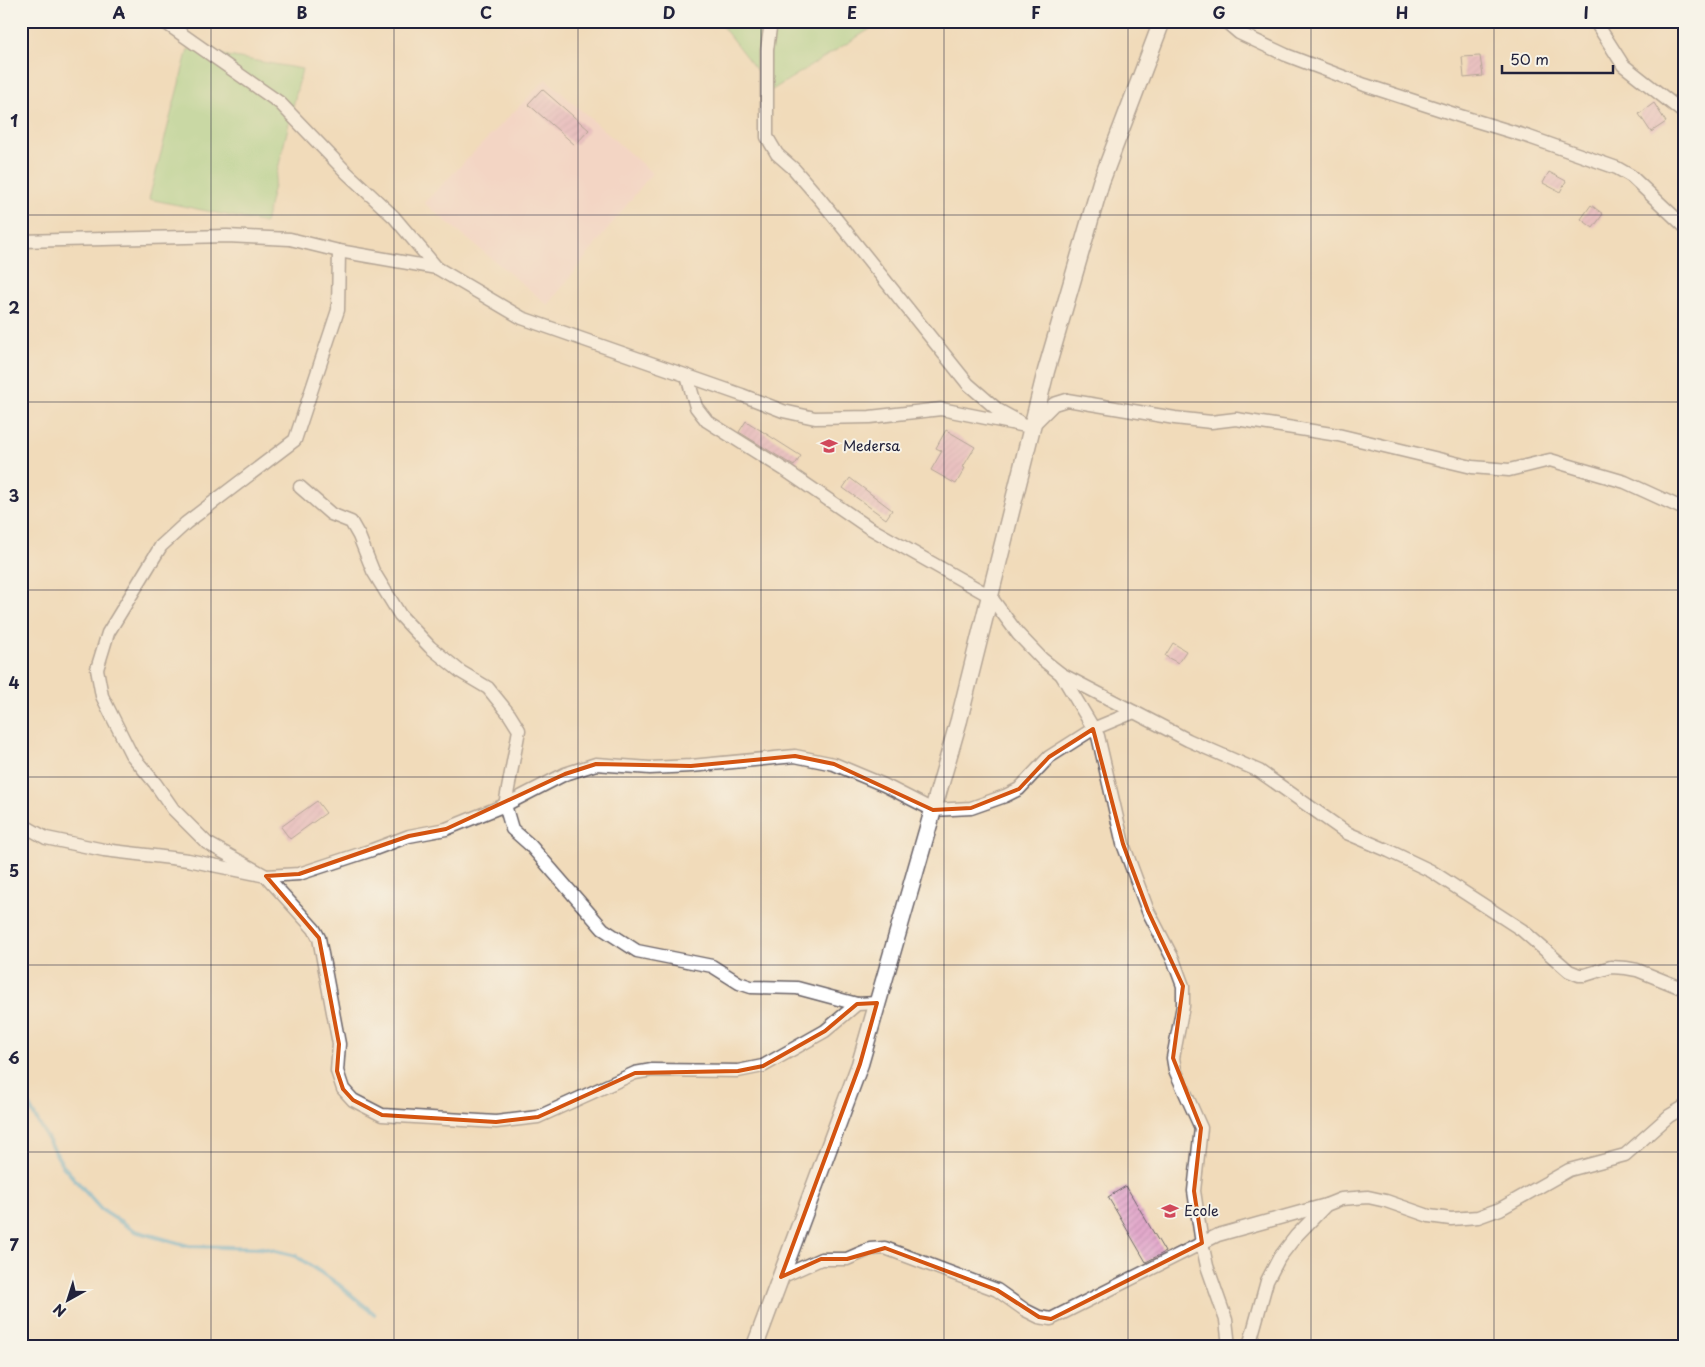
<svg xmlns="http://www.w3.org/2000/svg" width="1705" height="1367" viewBox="0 0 1705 1367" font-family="'Playpen Sans',sans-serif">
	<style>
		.built { fill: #f7cfd1 }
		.grass { fill: #9ad68a; stroke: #5e7c62 }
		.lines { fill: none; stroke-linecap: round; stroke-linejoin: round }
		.stream { stroke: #55aad1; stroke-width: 4.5 }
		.building { fill: url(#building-hatch) }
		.minor-casing { stroke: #6a6367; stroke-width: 15 }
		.tertiary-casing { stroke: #6a6367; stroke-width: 19 }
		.minor { stroke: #fff; stroke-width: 12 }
		.tertiary { stroke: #fff; stroke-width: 16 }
		.marked { fill: none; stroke: #d45411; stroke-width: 4; stroke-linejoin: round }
		.grid { fill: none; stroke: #22223b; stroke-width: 1; stroke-opacity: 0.55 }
		.labels { text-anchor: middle; stroke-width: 4; stroke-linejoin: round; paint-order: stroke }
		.poi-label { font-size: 14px; fill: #22223b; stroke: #f7f3e8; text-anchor: start }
		.neatline { fill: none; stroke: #22223b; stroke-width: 2 }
		.grid-label { font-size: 16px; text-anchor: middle; font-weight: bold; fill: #22223b }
	</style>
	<defs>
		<pattern id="building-hatch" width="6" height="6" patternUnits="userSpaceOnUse" patternTransform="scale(1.25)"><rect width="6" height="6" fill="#e0a1c8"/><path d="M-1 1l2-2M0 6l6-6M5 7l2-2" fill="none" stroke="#c08aad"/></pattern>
	</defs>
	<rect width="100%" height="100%" fill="#f7f3e8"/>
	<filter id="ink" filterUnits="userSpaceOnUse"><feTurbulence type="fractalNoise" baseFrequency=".02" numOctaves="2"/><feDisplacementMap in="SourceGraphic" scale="10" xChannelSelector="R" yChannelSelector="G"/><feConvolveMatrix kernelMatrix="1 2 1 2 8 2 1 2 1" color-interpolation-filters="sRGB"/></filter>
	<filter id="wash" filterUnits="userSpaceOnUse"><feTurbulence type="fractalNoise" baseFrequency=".0096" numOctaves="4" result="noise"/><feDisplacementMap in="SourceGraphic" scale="20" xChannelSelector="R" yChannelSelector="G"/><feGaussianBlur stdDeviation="1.12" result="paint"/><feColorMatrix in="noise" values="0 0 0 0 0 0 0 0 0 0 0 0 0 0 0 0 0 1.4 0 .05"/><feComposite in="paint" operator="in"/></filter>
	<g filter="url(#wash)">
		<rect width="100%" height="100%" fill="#f1dbba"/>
		<polygon class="built" points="546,79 652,173 548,305 424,203"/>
		<g class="grass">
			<polygon points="718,21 883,21 772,90"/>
			<polygon points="188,49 302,69 265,223 149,199"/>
		</g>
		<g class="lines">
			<polyline class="stream" points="21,1092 63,1166 101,1209 135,1231 188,1246 263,1248 296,1256 338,1284 374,1314"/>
		</g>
		<g id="blocks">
			<g class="building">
				<polygon points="1480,56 1483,76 1464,78 1462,57"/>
				<polygon points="542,89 589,130 575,145 528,104"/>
				<polygon points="1654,103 1666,122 1651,132 1639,114"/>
				<polygon points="1549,172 1566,181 1560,192 1543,183"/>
				<polygon points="1591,205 1603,214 1593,228 1581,219"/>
				<polygon points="746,421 801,456 794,466 739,432"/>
				<polygon points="946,430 975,447 963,467 965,468 956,484 931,470 942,451 936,448"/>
				<polygon points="850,478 892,510 886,519 843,488"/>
				<polygon points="1173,643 1186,651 1178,663 1165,656"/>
				<polygon points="317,801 326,813 290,839 281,827"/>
				<polygon points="1126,1186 1165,1252 1146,1262 1108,1197"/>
			</g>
		</g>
	</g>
	<g filter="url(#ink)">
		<use href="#blocks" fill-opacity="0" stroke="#6a6367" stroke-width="1"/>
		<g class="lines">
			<g class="minor-casing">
				<g id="minor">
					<polyline points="163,21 280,103 347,173 394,217 437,268"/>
					<polyline points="771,21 767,50 767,137 777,154 794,169 820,199 968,384 998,410 1018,421"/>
					<polyline points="1225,21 1239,33 1286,55 1365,85 1460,116 1529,137 1617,168 1631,176 1684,226"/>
					<polyline points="1595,21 1623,65 1684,113"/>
					<polyline points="21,241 227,236 290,239 339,251 437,268 522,318 742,395 783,411 815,418 870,417 941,409 1031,427"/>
					<polyline points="339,251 338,310 295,440 186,523 161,546 108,633 97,669 102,696 131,754 155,783 173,809 207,843 266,876 314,929 319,938 339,1044 337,1071 343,1089 353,1100 382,1115 496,1122 538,1117 635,1073 652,1070 738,1071 763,1066 825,1031 857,1004 877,1003"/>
					<polyline points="687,376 696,407 707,421 785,470 868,527 990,596 1018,634 1042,659 1061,674 1188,740 1259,771 1347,833 1389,851 1431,871 1522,930 1569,971 1579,975 1585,975 1611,967 1626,968 1637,970 1684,989"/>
					<polyline points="1031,427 1054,404 1067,400 1175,418 1211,422 1236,419 1338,435 1472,467 1509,470 1550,460 1625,482 1684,509"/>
					<polyline points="300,487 331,514 351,522 359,536 373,571 400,615 430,647 461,672 488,688 509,714 519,730 505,805 512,829 530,845 603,929 637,951 712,966 739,983 751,987 797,988 857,1004"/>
					<polyline points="1061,674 1098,736 1123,844 1148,911 1173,959 1183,986 1183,1006 1173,1058 1175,1070 1201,1128 1194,1191 1202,1243 1207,1266 1226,1320 1229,1346"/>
					<polyline points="21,824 46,838 104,850 188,860 266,876 299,874 372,850 409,836 446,829 505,805 565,774 596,764 650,768 691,766 795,756 834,764 884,785 933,810 971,808 1005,796 1019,789 1049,757 1093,729 1134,712"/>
					<polyline points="781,1277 821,1259 847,1259 870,1249 885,1248 997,1290 1025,1310 1039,1317 1051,1319 1218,1235 1326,1205"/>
					<polyline points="1249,1346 1267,1281 1279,1258 1296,1236 1326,1205 1341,1199 1368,1197 1386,1201 1429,1216 1451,1219 1478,1217 1500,1209 1569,1170 1625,1155 1669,1116 1684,1107"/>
				</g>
			</g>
			<g class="tertiary-casing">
				<polyline id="tertiary" points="755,1346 860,1064 959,720 1046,371 1101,182 1162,21"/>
			</g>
			<use href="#minor" class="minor"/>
			<use href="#tertiary" class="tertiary"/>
		</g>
	</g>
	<path d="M0 0H1705V1367H0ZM1093 729 1123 844 1148 911 1183 986 1173 1058 1201 1128 1194 1191 1202 1243 1051 1319 1039 1317 997 1290 885 1248 847 1259H821L781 1277 860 1064 877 1003 857 1004 825 1031 763 1066 738 1071 635 1073 538 1117 496 1122 382 1115 353 1100 343 1089 337 1071 339 1044 319 938 266 876 299 874 409 836 446 829 565 774 596 764 691 766 795 756 834 764 933 810 971 808 1019 789 1049 757Z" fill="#f1dbba" fill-opacity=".55" fill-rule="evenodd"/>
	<path class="marked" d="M1093 729 1123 844 1148 911 1183 986 1173 1058 1201 1128 1194 1191 1202 1243 1051 1319 1039 1317 997 1290 885 1248 847 1259H821L781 1277 860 1064 877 1003 857 1004 825 1031 763 1066 738 1071 635 1073 538 1117 496 1122 382 1115 353 1100 343 1089 337 1071 339 1044 319 938 266 876 299 874 409 836 446 829 565 774 596 764 691 766 795 756 834 764 933 810 971 808 1019 789 1049 757Z"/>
	<path class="grid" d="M211 21V1346M394 21V1346M578 21V1346M761 21V1346M944 21V1346M1128 21V1346M1311 21V1346M1494 21V1346M21 215H1684M21 402H1684M21 590H1684M21 777H1684M21 965H1684M21 1152H1684"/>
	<defs>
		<g id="school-bare" transform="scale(1.35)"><path d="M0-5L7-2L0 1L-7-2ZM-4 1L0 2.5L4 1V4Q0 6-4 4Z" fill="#d1495b" stroke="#f7f3e8" stroke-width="2.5" paint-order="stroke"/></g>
	</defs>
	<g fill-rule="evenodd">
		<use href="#school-bare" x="829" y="446"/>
		<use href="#school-bare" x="1170" y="1211"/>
	</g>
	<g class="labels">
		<g class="poi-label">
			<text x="843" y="451">Medersa</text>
			<text x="1184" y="1216">Ecole</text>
		</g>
	</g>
	<rect width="1705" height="1367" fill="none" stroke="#f7f3e8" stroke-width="55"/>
	<g transform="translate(68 1300) rotate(219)" stroke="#f7f3e8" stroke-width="4" paint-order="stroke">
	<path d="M0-4L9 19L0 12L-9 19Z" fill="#22223b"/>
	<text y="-8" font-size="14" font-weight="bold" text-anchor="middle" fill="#22223b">N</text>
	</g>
	<path d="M1502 65v8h111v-8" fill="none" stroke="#22223b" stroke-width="2.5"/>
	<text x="1510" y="65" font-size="15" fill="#22223b" stroke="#f7f3e8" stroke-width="4" paint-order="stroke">50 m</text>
	<rect x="28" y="28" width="1650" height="1312" class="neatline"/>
	<g class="grid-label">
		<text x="119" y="19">A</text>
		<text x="302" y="19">B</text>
		<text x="486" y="19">C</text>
		<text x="669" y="19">D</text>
		<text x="852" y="19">E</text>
		<text x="1036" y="19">F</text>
		<text x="1219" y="19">G</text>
		<text x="1402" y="19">H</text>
		<text x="1586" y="19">I</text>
		<text x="14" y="127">1</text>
		<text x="14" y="314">2</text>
		<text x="14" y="502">3</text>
		<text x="14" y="689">4</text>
		<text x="14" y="877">5</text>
		<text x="14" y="1064">6</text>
		<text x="14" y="1251">7</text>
	</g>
</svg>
